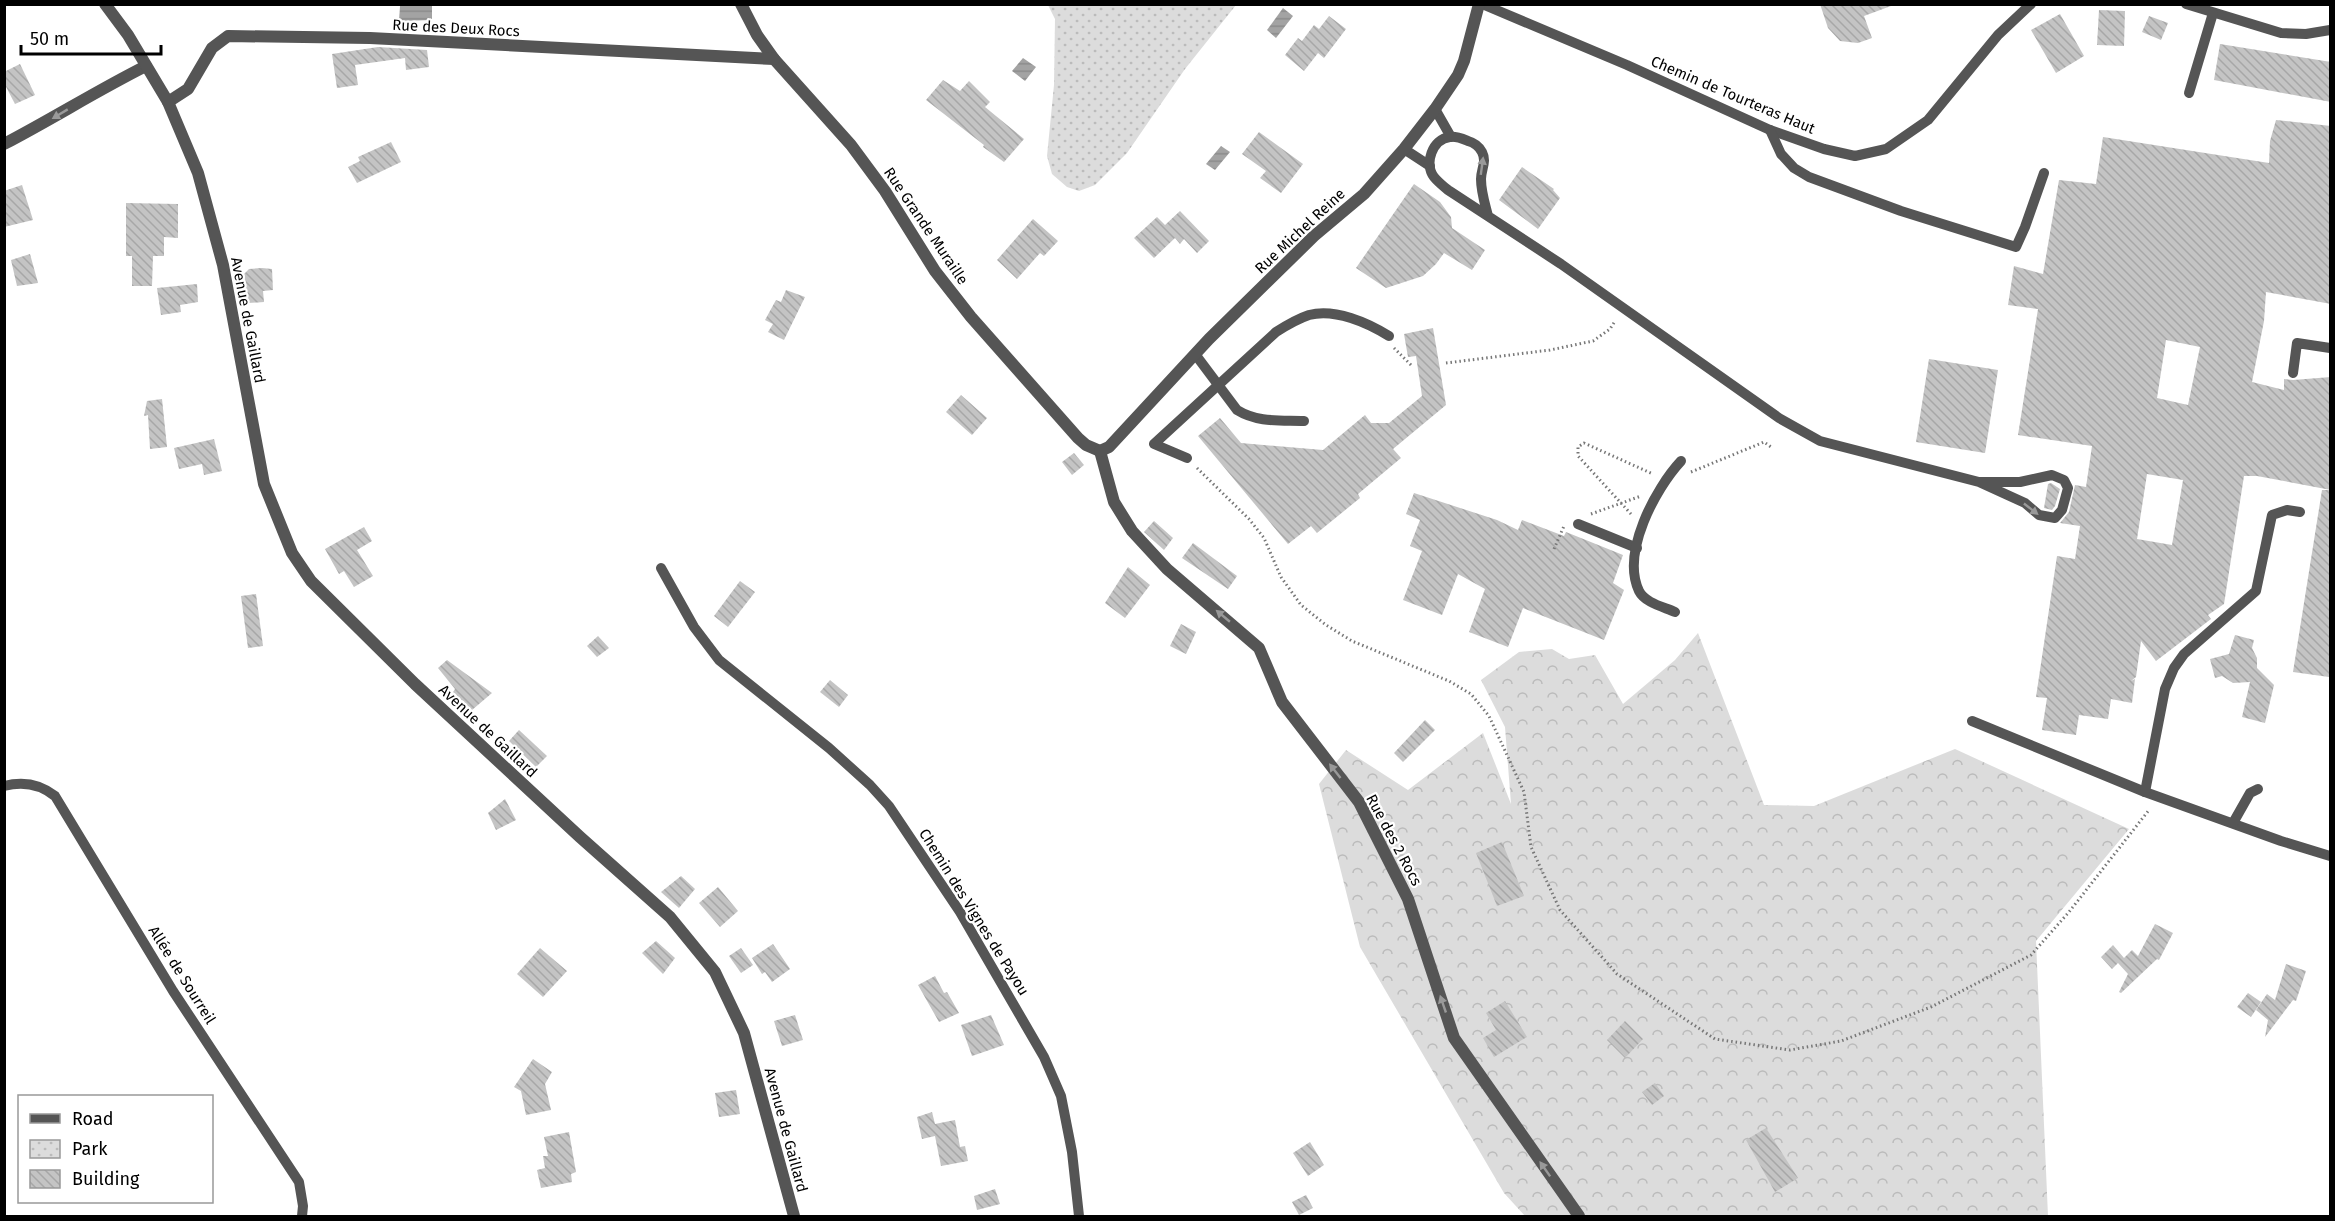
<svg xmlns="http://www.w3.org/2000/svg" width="2335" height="1221" viewBox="0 0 2335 1221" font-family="'Fira Sans',sans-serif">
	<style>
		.forest { fill: url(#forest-crowns) }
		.park { fill: url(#park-dots) }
		.water { fill: url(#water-rules) }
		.building { fill: url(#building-back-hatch); fill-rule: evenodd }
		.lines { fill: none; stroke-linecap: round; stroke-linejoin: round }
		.path { stroke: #777; stroke-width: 3; stroke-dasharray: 1.5 3; stroke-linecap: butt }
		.service { stroke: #555; stroke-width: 10 }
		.minor { stroke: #555; stroke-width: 12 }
		.tertiary { stroke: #555; stroke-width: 12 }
		.oneway { fill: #999 }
		.labels { text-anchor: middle; stroke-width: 4.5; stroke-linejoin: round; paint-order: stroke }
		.street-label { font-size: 15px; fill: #000; stroke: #fff }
	</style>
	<defs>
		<pattern id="forest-crowns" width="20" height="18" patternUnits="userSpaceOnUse" patternTransform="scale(1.5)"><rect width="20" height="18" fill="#dcdcdc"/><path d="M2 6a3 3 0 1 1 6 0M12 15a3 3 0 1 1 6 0" fill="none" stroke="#bbb"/></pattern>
		<pattern id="park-dots" width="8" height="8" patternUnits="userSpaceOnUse" patternTransform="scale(1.5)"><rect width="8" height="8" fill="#dcdcdc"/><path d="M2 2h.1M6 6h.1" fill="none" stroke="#bbb" stroke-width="1.8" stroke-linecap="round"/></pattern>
		<pattern id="water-rules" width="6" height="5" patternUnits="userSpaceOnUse" patternTransform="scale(1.5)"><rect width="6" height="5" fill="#a3a3a3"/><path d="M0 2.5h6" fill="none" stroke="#8b8b8b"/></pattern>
		<pattern id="building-back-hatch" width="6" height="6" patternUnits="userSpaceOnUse" patternTransform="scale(1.5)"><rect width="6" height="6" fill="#c4c4c4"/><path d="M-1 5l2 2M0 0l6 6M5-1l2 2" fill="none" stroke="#a7a7a7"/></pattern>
	</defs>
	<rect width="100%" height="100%" fill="#fff"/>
	<polygon class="forest" points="1698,633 1764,805 1814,806 1955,749 2129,829 2036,941 2048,1216 1525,1216 1504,1193 1360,947 1319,784 1346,750 1408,790 1483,733 1511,804 1505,727 1481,680 1519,652 1552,649 1569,659 1595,655 1623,704 1675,660"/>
	<polygon class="park" points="1048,5 1236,5 1185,69 1127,153 1095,185 1079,191 1067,187 1052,174 1047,156 1054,85 1055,19"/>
	<g class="water">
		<polygon points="400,6 432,6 432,20 399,21"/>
		<polygon points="1283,8 1293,16 1276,38 1267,30"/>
		<polygon points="1023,58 1036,67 1025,81 1012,71"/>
		<polygon points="1221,146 1230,152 1215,170 1206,164"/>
	</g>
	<g class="building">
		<polygon points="1820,4 1891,4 1891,6 1864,16 1872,38 1858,43 1840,41 1828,28"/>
		<polygon points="2099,10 2125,11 2124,46 2097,45"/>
		<polygon points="2060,14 2084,56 2056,73 2031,30"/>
		<polygon points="1329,16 1346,29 1324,58 1318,53 1304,71 1285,55 1298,38 1302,41 1314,25 1319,29"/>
		<polygon points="2149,16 2168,23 2161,40 2142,32"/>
		<polygon points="2220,44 2331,62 2331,102 2214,80"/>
		<polygon points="378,47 427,50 429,67 406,70 405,58 355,65 358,85 337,88 332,54"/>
		<polygon points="20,64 35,95 15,104 4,83 4,72"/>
		<polygon points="943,80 960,91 969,81 990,102 985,107 1024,139 1004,162 983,147 984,145 926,100"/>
		<path d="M2276 120 2331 126V304L2266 292 2264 321 2252 382 2284 390V379L2293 380 2331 377V490L2257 476H2244L2224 604 2208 615 2211 619 2156 661 2141 641 2136 677 2131 681 2135 679 2132 703 2111 699 2108 719 2079 715 2076 735 2042 730 2047 698 2036 697 2057 556 2075 559 2080 526 2060 523 2069 512 2075 485 2086 487 2092 446 2018 435 2038 309 2008 305 2014 266 2043 274 2059 180 2096 184 2103 137 2269 163 2270 141ZM2166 340 2200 347 2188 405 2157 398ZM2147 474 2183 480 2172 545 2137 539Z"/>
		<polygon points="1259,132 1303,164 1281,193 1260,178 1266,171 1242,154"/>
		<polygon points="391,142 401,162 357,183 348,167 360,161 358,157"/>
		<polygon points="1522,167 1554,189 1553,190 1560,198 1538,229 1499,200"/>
		<polygon points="1414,184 1440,202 1451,217 1452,228 1485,250 1472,270 1444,253 1436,264 1423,276 1386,288 1356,268"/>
		<polygon points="22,185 33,220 4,227 4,191"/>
		<polygon points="126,203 178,204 178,238 164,237 164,256 153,256 152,286 132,286 132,256 126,256"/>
		<polygon points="1180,211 1209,241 1197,253 1184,239 1180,244 1175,238 1154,258 1134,238 1157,217 1165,225"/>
		<polygon points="1033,219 1058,241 1044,256 1040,253 1017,279 997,260"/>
		<polygon points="30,254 38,283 17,286 11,260"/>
		<polygon points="262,268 272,269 273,290 263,291 264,302 248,303 244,274 249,269"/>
		<polygon points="197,284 198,302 180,305 181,312 161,315 157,288"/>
		<polygon points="786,290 805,297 784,340 768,332 773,324 765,320 776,300 781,302"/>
		<polygon points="1433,328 1446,405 1393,449 1401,458 1358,494 1360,498 1317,533 1311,526 1288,544 1198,436 1220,418 1241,443 1323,450 1365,415 1371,423 1389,423 1422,396 1416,356 1408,357 1404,334"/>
		<polygon points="1929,359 1998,370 1985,453 1916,442"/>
		<polygon points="961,395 987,418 972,435 946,412"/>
		<polygon points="162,399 167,447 150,449 148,415 144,416 147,401"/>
		<polygon points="214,439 222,471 204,475 202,464 179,469 174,448"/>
		<polygon points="1074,453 1084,465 1072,475 1062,462"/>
		<polygon points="2051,483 2060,489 2055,506 2052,510 2044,508 2048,484"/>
		<polygon points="2322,490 2331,490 2331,663 2329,677 2293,672"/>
		<polygon points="1414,493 1497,520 1518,530 1522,520 1564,536 1566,532 1623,555 1613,583 1624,590 1604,640 1523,608 1508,647 1469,632 1485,589 1458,574 1442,615 1403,600 1422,551 1410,546 1420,520 1406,514"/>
		<polygon points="1154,521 1173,538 1164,550 1144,532"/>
		<polygon points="364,527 372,541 357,550 373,576 354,587 344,571 339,574 325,549"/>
		<polygon points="1193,543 1237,576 1228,589 1182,558"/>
		<polygon points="1128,567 1150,585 1125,618 1105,603"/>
		<polygon points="740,581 755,592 728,627 714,616"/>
		<polygon points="256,594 263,646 248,648 241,596"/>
		<polygon points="1181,624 1196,632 1186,654 1170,646"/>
		<polygon points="2235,635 2254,640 2252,648 2257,658 2257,668 2274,685 2265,723 2242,717 2250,682 2233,683 2222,676 2215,678 2210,659 2229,654"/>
		<polygon points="598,636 609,648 597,657 587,646"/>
		<polygon points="447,660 492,693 472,710 453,692 455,689 438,668"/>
		<polygon points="830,680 848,695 839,707 820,692"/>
		<polygon points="1425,720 1435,730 1403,762 1394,753"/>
		<polygon points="519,730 547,756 536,767 509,741"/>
		<polygon points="505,799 516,820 496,830 488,813"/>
		<polygon points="1502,842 1524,896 1497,906 1476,853"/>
		<polygon points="681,876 695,889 679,908 661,892"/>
		<polygon points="718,887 738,911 720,927 699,903"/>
		<polygon points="2155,924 2173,933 2159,960 2157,959 2121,993 2119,992 2128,974 2118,963 2112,969 2101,957 2113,945 2124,958 2132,950 2138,956"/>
		<polygon points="656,941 675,958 663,974 642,953"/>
		<polygon points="773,944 790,969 772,982 765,972 762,974 752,958"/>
		<polygon points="540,948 567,971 543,997 517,974"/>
		<polygon points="741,948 753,965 741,973 729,956"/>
		<polygon points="2286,964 2306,971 2296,1001 2293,1000 2265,1037 2268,1020 2256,1010 2267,994 2275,1000"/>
		<polygon points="935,976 944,993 947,992 959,1013 939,1022 918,985"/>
		<polygon points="2248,993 2261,1002 2251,1017 2237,1007"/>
		<polygon points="1505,1001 1527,1037 1494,1057 1483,1038 1496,1030 1486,1013"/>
		<polygon points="795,1015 803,1040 782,1046 774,1021"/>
		<polygon points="991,1015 1004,1045 972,1056 961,1025"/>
		<polygon points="1625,1021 1643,1039 1625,1058 1607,1040"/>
		<polygon points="533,1059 552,1072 545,1084 551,1110 526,1115 521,1091 514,1087"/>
		<polygon points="1655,1083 1664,1096 1652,1105 1642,1092"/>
		<polygon points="736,1090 740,1114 719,1117 715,1093"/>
		<polygon points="932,1112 935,1124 955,1120 960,1147 965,1146 968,1161 941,1166 935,1136 922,1139 917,1117"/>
		<polygon points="1766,1128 1798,1178 1775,1192 1746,1140"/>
		<polygon points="569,1132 576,1172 571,1174 572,1182 541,1188 537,1170 545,1168 543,1156 548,1156 544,1137"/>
		<polygon points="1310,1142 1324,1165 1308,1176 1293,1153"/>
		<polygon points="995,1189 1000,1204 977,1210 974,1196"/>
		<polygon points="1306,1195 1313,1208 1299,1215 1292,1202"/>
	</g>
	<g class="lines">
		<g class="path">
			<polyline points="1394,348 1412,366"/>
			<polyline points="1446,363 1550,350 1593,341 1610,329 1615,321"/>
			<polyline points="1197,468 1249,519 1264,538 1281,577 1301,605 1326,625 1352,641 1449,681 1471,694 1489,716 1524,792 1531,847 1560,910 1617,974 1715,1039 1790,1050 1841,1041 1931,1007 2031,955 2069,912 2149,810"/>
			<polyline points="1691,472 1764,442 1771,447"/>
			<polyline points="1591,514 1641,496"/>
			<polyline points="1631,514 1578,456 1578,447 1584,443 1653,474"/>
			<polyline points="1554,549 1564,526"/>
		</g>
		<g class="service">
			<polyline points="1482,4 1627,65 1770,130 1824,149 1855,156 1886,149 1928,120 1998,35 2031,4"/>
			<polyline points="2186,4 2281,33 2306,34 2330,30"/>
			<polyline points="2189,93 2213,13"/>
			<polyline points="1435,109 1451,137"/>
			<polyline points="1770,130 1781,154 1794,168 1809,177 1901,211 2016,247 2025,227 2044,173"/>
			<polyline points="1404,149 1430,166"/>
			<path d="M1488 216C1485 204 1481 192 1481 179 1481 169 1487 162 1482 152 1479 146 1475 143 1468 141 1463 139 1456 136 1450 137 1432 139 1424 164 1434 177 1438 182 1443 186 1448 190L1561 264 1779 418 1820 441 1979 482 2025 503 2039 515 2055 518 2062 510 2068 488 2064 480 2052 475 2020 482H1979"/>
			<path d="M1195 354 1237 410C1258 423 1281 420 1304 421"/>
			<polyline points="2293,373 2297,343 2330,348"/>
			<path d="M1187 458 1154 444 1276 332C1287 325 1297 319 1309 315 1335 308 1368 323 1389 336"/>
			<polyline points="1578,524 1637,548"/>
			<polyline points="661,568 694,627 719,660 829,748 870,785 889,806 960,912 1044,1057 1061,1096 1072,1152 1079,1216"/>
			<path d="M1675 612C1664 607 1645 603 1639 591 1621 553 1655 489 1681 461"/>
			<polyline points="1972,721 2145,792 2281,841 2330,856"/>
			<path d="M4 786C23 781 40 784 55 796L173 991 299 1182 303 1206 302 1216"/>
			<polyline points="2145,792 2165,689 2174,668 2184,654 2256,591 2272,515 2287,510 2300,512"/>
			<polyline points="2233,823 2250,793 2258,789"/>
		</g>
		<g class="minor">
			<polyline points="741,4 757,35 774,59 851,145 885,191 935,271 971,317 1078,438 1086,445 1100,451"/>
			<polyline points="168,102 188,89 212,48 228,36 370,38 774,59"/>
			<path d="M4 144C52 119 98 90 146 66"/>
			<polyline points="1100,451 1114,502 1132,531 1167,569 1259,648 1282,702 1359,802 1408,899 1454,1038 1579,1216"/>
			<polyline points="1100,451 1109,447 1209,339 1314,236 1364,194 1404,149 1435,109 1458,75 1464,61 1479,4"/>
		</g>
		<polyline class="tertiary" points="105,4 128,35 168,102 198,173 223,265 264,484 292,553 311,581 415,684 580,837 670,917 715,972 744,1033 794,1216"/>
	</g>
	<defs><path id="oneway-solid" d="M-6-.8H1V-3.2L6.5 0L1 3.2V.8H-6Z" transform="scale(1.5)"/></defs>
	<g class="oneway">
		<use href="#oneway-solid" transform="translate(60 114) rotate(149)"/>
		<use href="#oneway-solid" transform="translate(1482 166) rotate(-82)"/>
		<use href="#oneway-solid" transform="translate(2031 509) rotate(38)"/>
		<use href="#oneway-solid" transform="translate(1223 616) rotate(-140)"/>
		<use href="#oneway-solid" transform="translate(1335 771) rotate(-128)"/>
		<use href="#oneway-solid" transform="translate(1443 1004) rotate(-109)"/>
		<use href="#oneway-solid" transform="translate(1545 1169) rotate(-125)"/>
	</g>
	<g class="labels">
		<g class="street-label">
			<text transform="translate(456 28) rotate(3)" y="5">Rue des Deux Rocs</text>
			<text transform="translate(1733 95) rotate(23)" y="5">Chemin de Tourteras Haut</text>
			<text transform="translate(926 226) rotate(56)" y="5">Rue Grande Muraille</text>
			<text transform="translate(1300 231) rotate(-43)" y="5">Rue Michel Reine</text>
			<text transform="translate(248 320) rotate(79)" y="5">Avenue de Gaillard</text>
			<text transform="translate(488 731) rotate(43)" y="5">Avenue de Gaillard</text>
			<text transform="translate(1394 840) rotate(62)" y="5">Rue des 2 Rocs</text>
			<text transform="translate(974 912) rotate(58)" y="5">Chemin des Vignes de Payou</text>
			<text transform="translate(182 975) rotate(58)" y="5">Allée de Sourreil</text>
			<text transform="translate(786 1130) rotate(75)" y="5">Avenue de Gaillard</text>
		</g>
	</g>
	<rect width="2335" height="1221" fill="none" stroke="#000000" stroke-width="12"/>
	<rect x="18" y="1095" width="195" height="108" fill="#ffffff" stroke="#999999" stroke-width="1.5"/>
	<rect x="30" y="1114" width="30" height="9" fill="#555555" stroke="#999999" stroke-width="1.5"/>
	<text x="72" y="1125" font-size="18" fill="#000000">Road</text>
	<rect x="30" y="1140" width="30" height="18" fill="url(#park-dots)" stroke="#999999" stroke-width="1.5"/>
	<text x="72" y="1155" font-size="18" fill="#000000">Park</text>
	<rect x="30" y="1170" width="30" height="18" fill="url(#building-back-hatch)" stroke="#999999" stroke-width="1.5"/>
	<text x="72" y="1185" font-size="18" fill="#000000">Building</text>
	<path d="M21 45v9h140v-9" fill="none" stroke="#000000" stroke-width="3"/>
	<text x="30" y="45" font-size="18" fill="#000000" stroke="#ffffff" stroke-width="4.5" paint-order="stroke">50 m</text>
</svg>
